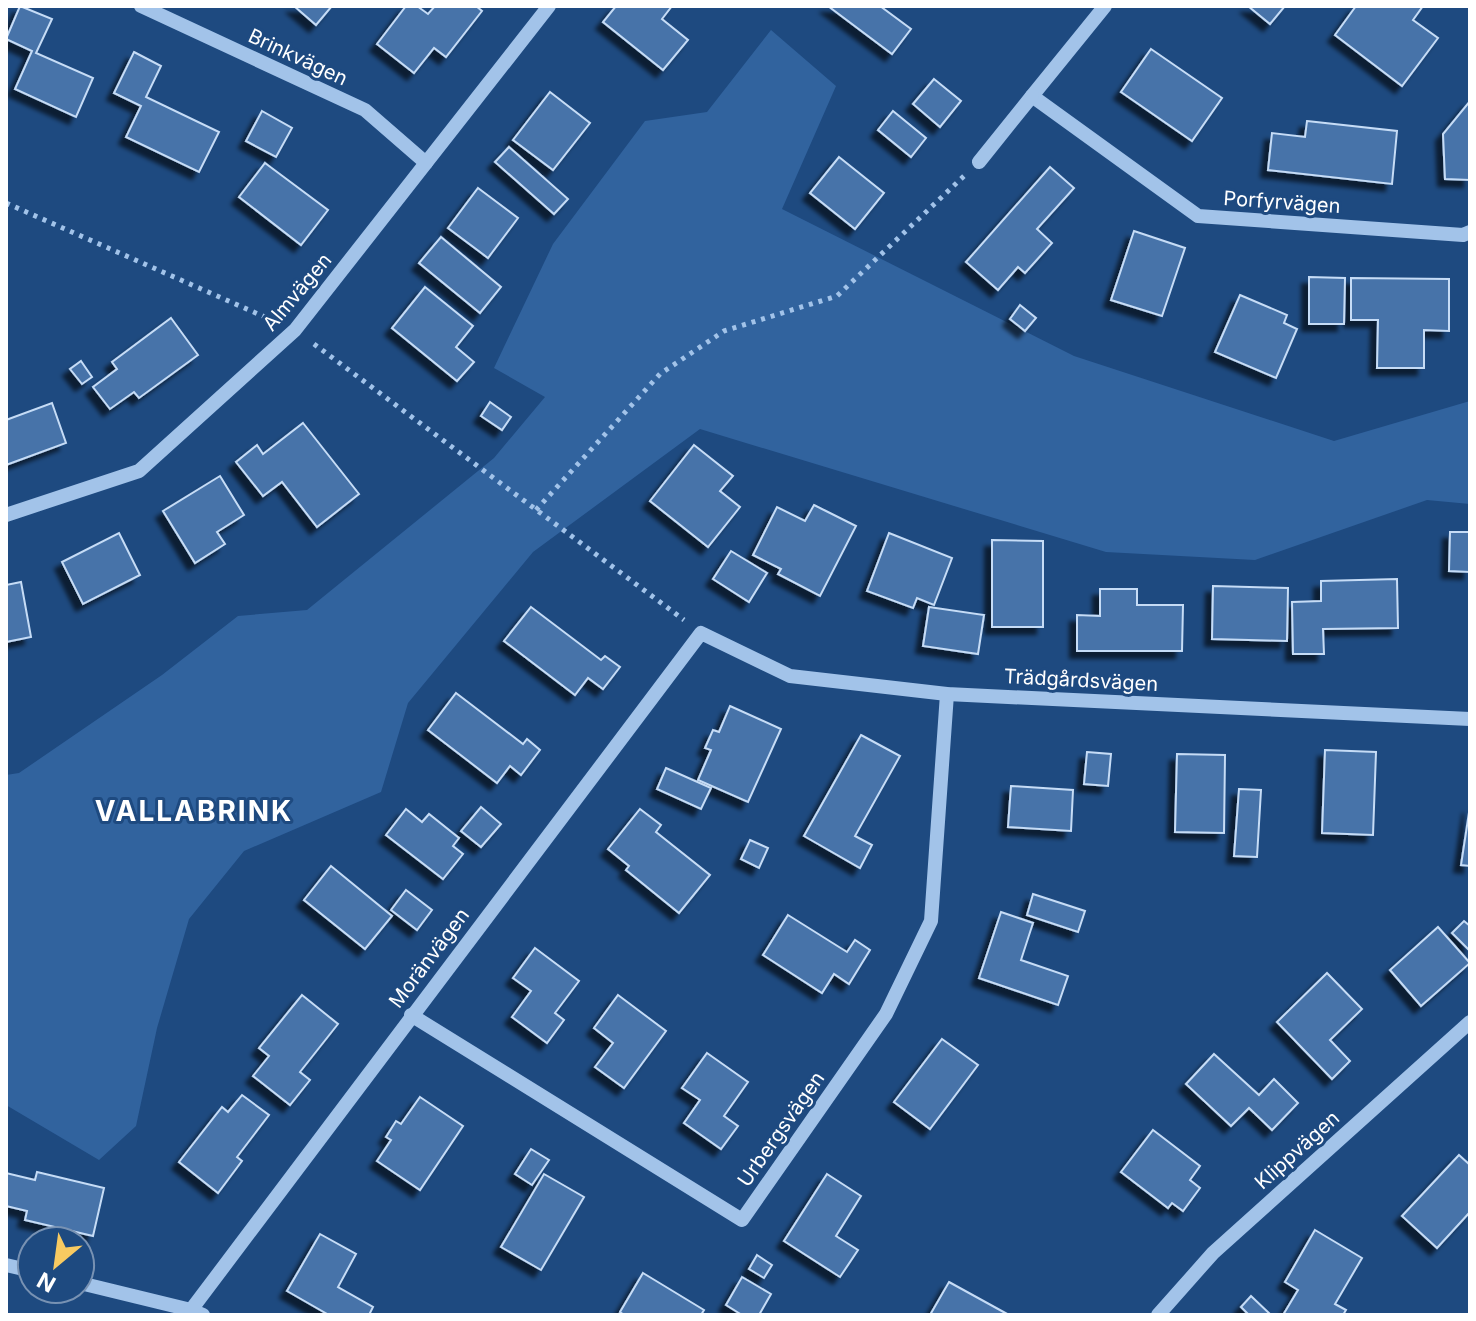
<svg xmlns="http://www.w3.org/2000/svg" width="1476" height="1321" viewBox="0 0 1476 1321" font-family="Inter,sans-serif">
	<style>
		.green { fill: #31639e }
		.building { fill: #4673a9; stroke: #c6dcf6; stroke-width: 2; filter: url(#shadow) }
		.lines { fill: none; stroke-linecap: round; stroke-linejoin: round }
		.path { stroke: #a2c3e9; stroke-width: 5; stroke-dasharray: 4 6; stroke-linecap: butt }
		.minor { stroke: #a2c3e9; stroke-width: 14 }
		.labels { text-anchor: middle; stroke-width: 6; stroke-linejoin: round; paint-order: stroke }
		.street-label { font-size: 20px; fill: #fff; stroke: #1e4a80 }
		.district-label { font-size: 28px; font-weight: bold; letter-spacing: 2px; fill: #fff; stroke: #1e4a80 }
	</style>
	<defs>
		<filter id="shadow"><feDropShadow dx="-7" dy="7" stdDeviation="2" flood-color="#0009"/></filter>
	</defs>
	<rect width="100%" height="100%" fill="#1e4a80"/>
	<polygon class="green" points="771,30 836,86 782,209 1074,356 1334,441 1470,401 1470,504 1427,500 1255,560 1106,552 700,429 533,552 408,703 381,792 244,851 189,919 157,1028 136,1126 99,1160 6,1105 6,775 19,773 162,675 238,616 307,610 494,458 545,397 494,368 553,244 645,121 707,112"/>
	<g class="building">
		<polygon points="20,6 52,19 36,53 93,78 76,117 15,89 32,51 6,39"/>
		<polygon points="294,6 332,6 316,25"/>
		<polygon points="406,6 417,6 428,14 435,6 476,6 482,11 446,57 434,48 414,73 377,44"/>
		<polygon points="616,6 672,6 662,19 688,40 663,70 603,22"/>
		<polygon points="828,6 880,6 911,29 892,54"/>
		<polygon points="1248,6 1285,6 1270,24"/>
		<polygon points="1356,6 1423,6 1413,20 1438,38 1402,86 1335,35"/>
		<polygon points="1151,49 1222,98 1192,141 1121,92"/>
		<polygon points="134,52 161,66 146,97 219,132 199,172 126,137 141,106 114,93"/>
		<polygon points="934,79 961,101 940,127 913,104"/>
		<polygon points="550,92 590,123 553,170 513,140"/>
		<polygon points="1470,101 1470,180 1445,179 1443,134"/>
		<polygon points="262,111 292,128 276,157 246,141"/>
		<polygon points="893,111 926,138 911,157 878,130"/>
		<polygon points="1307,121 1397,131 1392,184 1268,170 1272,133 1305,137"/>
		<polygon points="509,147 568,199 554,214 495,162"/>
		<polygon points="839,157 884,193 855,229 810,193"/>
		<polygon points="265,163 328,210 301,245 239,197"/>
		<polygon points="1050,167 1074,188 1037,229 1052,243 1025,273 1018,267 998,290 966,262"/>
		<polygon points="478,188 518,218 488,258 448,228"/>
		<polygon points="1134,231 1185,248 1162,316 1111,300"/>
		<polygon points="441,237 501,287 480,313 419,263"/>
		<polygon points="1309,277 1345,278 1344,324 1309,324"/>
		<polygon points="1351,278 1449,279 1449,331 1424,330 1424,368 1377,368 1378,320 1351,320"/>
		<polygon points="425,287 473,326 456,347 474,362 457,381 392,328"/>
		<polygon points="1240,295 1287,315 1284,323 1297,329 1276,378 1215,352"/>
		<polygon points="1020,305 1036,318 1025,331 1010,319"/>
		<polygon points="171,318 198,355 139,398 134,392 110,409 93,387 117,369 112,362"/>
		<polygon points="81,361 92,377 82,384 70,369"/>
		<polygon points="490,402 511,417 502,430 481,416"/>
		<polygon points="52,403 66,443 6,465 6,420"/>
		<polygon points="303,423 359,494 317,527 282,482 263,496 236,462 257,445 263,454"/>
		<polygon points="694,445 733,476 720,491 740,507 708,547 650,501"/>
		<polygon points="220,476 244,515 217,532 225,544 195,563 163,511"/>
		<polygon points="814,505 856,526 820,596 778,574 781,569 753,555 777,507 805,521"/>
		<polygon points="1450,532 1470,532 1470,572 1449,571"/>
		<polygon points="119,533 140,575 83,604 62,562"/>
		<polygon points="889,533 952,558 934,605 917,598 913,608 867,591"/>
		<polygon points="992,540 1043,541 1043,627 992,627"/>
		<polygon points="731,551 767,573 749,602 713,579"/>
		<polygon points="1397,579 1398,628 1323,629 1324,654 1293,654 1292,602 1321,601 1321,581"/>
		<polygon points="21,582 31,637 6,642 6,585"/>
		<polygon points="1213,586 1288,588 1287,641 1212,639"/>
		<polygon points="1100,589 1137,589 1137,605 1183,605 1182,651 1077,651 1077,615 1100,616"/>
		<polygon points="531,607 601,660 605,656 620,667 603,689 588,678 575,695 504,641"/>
		<polygon points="929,607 984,615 978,654 923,646"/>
		<polygon points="456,693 523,744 527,739 540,750 521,775 510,766 497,783 428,730"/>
		<polygon points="730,706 781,729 748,802 698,780 711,750 705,748 713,730 719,732"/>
		<polygon points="861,735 900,756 855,836 872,845 860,868 804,836"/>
		<polygon points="1325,750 1376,752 1373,835 1322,833"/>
		<polygon points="1087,752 1111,754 1108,786 1084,784"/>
		<polygon points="1177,754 1225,755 1224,833 1175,832"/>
		<polygon points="666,768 711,788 701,809 657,789"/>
		<polygon points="1011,786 1073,790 1071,831 1008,827"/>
		<polygon points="1239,789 1261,790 1257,857 1234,856"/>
		<polygon points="1470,806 1470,866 1461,865"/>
		<polygon points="481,807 501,824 481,847 461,831"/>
		<polygon points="406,809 422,822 429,814 459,838 453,846 463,854 443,879 386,835"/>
		<polygon points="640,809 661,825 656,832 710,875 679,913 626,870 629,866 608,849"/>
		<polygon points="750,840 768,848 759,868 741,859"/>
		<polygon points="331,866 392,916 365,949 304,900"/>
		<polygon points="406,890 432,910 417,930 391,910"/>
		<polygon points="1033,894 1085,911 1078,932 1027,915"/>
		<polygon points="1001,912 1033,923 1021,960 1068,976 1058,1005 979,978"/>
		<polygon points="788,915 847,952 855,940 870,950 849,984 834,974 822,993 763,955"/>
		<polygon points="1464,921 1470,926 1470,951 1452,933"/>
		<polygon points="1438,927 1470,963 1421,1006 1390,970"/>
		<polygon points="535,948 579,981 555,1013 564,1020 547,1043 512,1017 531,991 513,978"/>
		<polygon points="1327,973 1362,1009 1330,1040 1350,1061 1332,1079 1277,1022"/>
		<polygon points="302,995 338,1024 300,1072 310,1080 290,1105 253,1076 269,1056 259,1048"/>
		<polygon points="618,995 666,1031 624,1088 595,1067 613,1043 594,1028"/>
		<polygon points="942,1039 978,1065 930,1129 894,1102"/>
		<polygon points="707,1053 748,1082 724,1116 738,1126 721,1149 684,1123 700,1100 682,1088"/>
		<polygon points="1214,1054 1259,1095 1274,1079 1298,1103 1272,1130 1249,1108 1231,1126 1186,1084"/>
		<polygon points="242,1095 269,1115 237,1157 242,1161 218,1193 179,1162 222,1107 228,1112"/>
		<polygon points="420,1097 463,1126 420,1190 377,1161 391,1140 386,1137 396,1121 401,1124"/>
		<polygon points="1153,1130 1200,1166 1190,1180 1200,1188 1183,1211 1172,1203 1168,1208 1121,1172"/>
		<polygon points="531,1149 549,1160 532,1185 515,1174"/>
		<polygon points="1459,1155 1470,1165 1470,1212 1437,1248 1402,1216"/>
		<polygon points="37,1172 104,1188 93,1236 25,1220 27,1211 6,1206 6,1173 35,1180"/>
		<polygon points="544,1174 584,1197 541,1270 501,1247"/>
		<polygon points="827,1174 861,1196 836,1236 858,1250 840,1277 784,1241"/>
		<polygon points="1315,1230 1362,1258 1335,1304 1346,1310 1343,1315 1283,1315 1298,1290 1285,1282"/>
		<polygon points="320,1234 356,1254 338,1287 373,1307 369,1315 329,1315 287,1291"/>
		<polygon points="757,1255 772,1265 764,1278 749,1269"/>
		<polygon points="643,1273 704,1310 701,1315 624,1315 620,1312"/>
		<polygon points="742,1277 771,1294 759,1315 742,1315 726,1305"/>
		<polygon points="949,1282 1009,1315 930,1315"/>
		<polygon points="1251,1296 1271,1315 1249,1315 1241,1307"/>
	</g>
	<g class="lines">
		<g class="path">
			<polyline points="6,203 274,321"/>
			<polyline points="314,344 684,620"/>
			<polyline points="536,510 660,374 724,331 837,296 964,176"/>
		</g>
		<g class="minor">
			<polyline points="141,6 365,110 426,163"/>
			<polyline points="1105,6 1032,96 1198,216 1463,235 1470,232"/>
			<polyline points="979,162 1032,96"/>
			<polyline points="6,515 139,471 295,330 549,6"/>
			<polyline points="411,1015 742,1220 886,1014 931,921 947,694"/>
			<polyline points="6,1265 32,1271"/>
			<polyline points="80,1283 191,1310 203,1315"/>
			<polyline points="191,1310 701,633 790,676 947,694 1470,719"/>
			<polyline points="1158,1315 1213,1253 1470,1022"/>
		</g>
	</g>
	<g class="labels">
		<g class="street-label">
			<text transform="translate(298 57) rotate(25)" y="7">Brinkvägen</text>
			<text transform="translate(1282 202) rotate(4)" y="7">Porfyrvägen</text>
			<text transform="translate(297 292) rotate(-50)" y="7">Almvägen</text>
			<text transform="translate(1081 680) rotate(3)" y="7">Trädgårdsvägen</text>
			<text transform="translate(429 958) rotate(-53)" y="7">Moränvägen</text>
			<text transform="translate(781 1129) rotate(-55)" y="7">Urbergsvägen</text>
			<text transform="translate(1297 1150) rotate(-42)" y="7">Klippvägen</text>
		</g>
		<g class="district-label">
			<text x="194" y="821">VALLABRINK</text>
		</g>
	</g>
	<rect width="1476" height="1321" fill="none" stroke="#ffffff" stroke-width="16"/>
	<g transform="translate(56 1265) rotate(209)"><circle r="38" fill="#1e4a80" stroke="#7892b3" stroke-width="2"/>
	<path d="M0-6L14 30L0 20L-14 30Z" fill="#f8ca61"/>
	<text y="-12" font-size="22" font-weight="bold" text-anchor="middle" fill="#ffffff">N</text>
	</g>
</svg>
